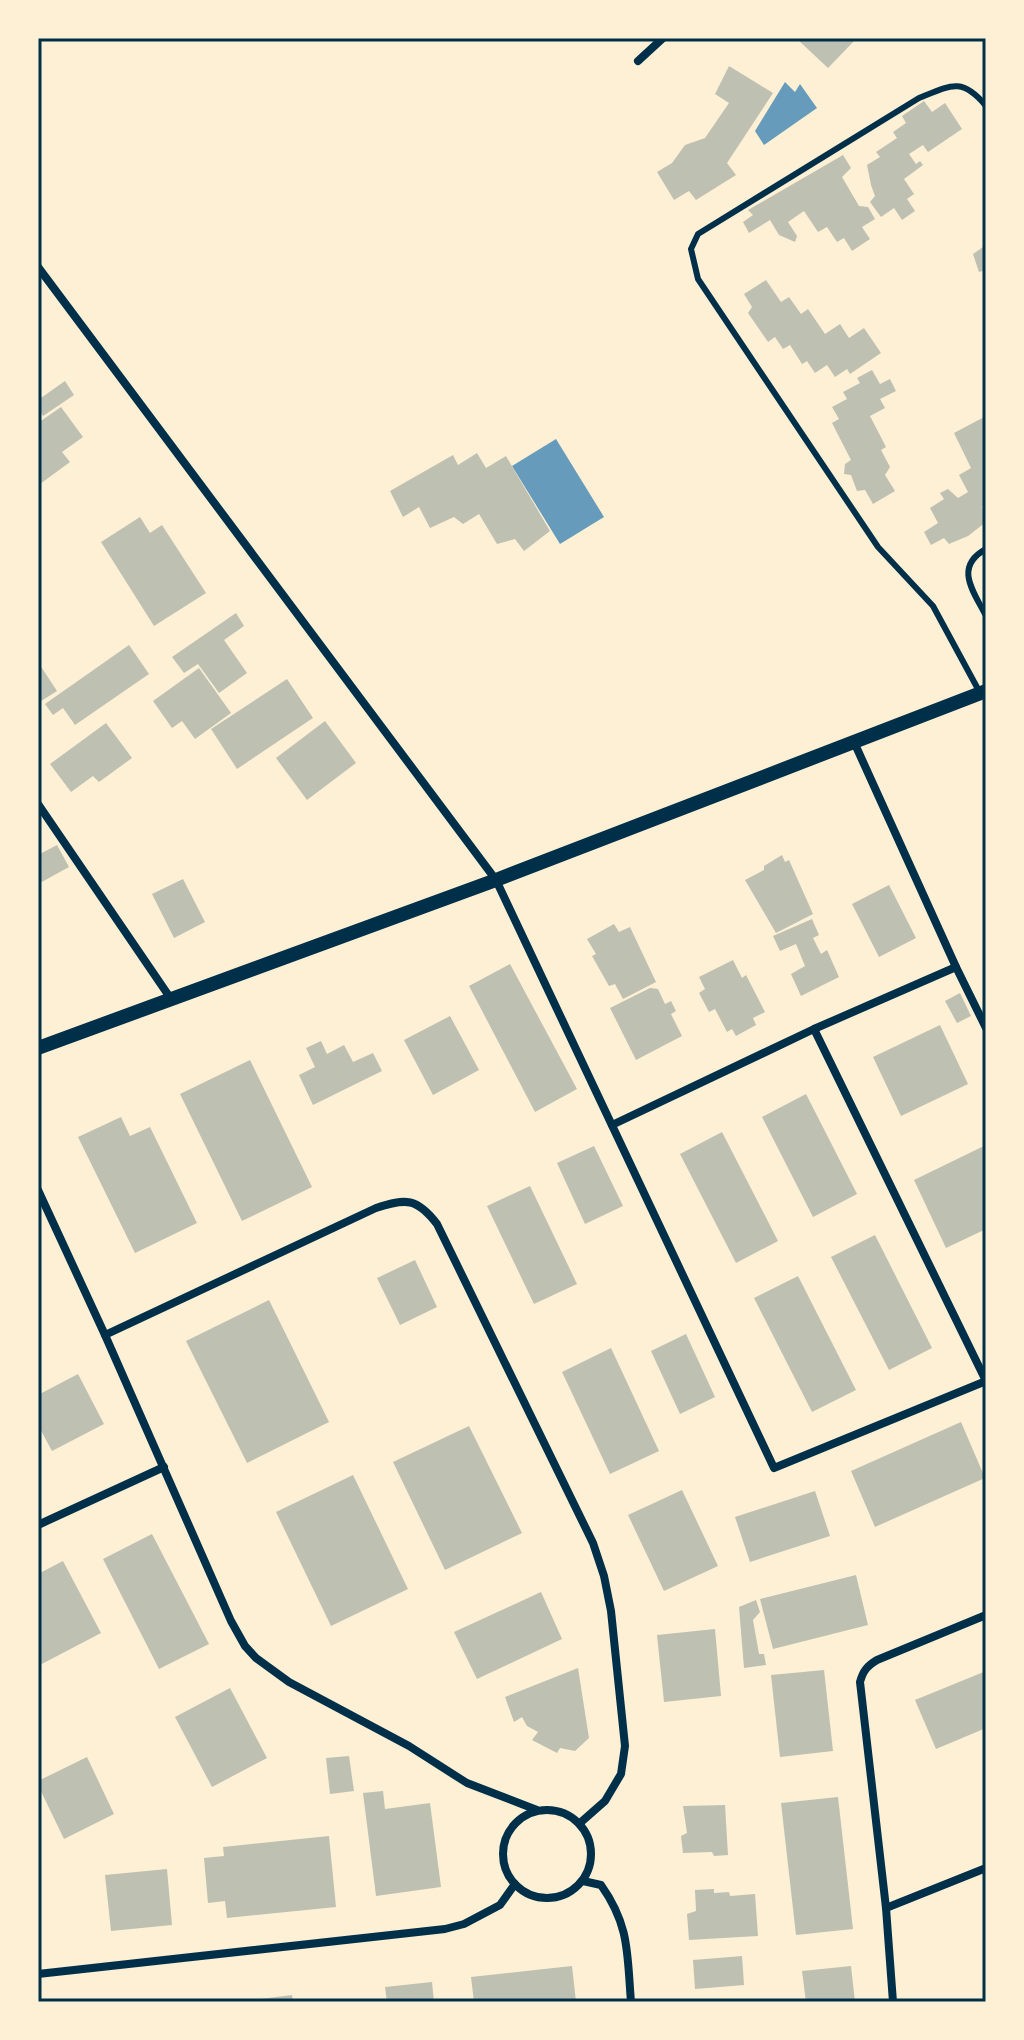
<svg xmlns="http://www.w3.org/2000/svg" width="1024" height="2040" viewBox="0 0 1024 2040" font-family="'Exo 2',sans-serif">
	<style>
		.water { fill: #669bbc }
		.building { fill: #bec0b2 }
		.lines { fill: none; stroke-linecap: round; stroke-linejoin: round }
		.service { stroke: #003049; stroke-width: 6 }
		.minor { stroke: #003049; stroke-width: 8 }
		.tertiary { stroke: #003049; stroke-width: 14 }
		.neatline { fill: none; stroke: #003049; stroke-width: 3 }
	</style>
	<rect width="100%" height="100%" fill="#fdf0d5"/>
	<g class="water">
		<polygon points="785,82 795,92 800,84 817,108 764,145 755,131"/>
		<polygon points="556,439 604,517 560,544 512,466"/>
	</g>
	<g class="building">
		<polygon points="796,38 857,38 828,68"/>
		<polygon points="729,66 773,93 727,163 736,175 696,200 689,191 674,200 657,172 672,163 685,145 705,138 729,103 715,94"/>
		<polygon points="924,101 932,112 945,103 962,129 928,152 923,145 909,154 916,164 920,161 923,165 904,179 914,194 907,199 915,211 902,220 894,208 881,217 870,202 875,196 871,185 867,165 880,157 876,152 897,138 893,132 906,123 902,116"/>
		<polygon points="843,155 851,168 842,177 859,206 868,207 875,219 862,227 870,239 852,251 844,238 837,242 827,227 818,232 804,211 788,222 797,236 795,242 779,235 770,220 749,233 743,222 753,215 748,210"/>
		<polygon points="986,245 986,270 979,272 973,254"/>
		<polygon points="766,280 781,302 789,297 801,314 808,309 825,334 840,324 849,338 864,328 881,353 850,374 847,369 835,377 827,365 815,373 807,361 802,364 790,345 783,349 775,337 768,342 748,313 752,307 744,294"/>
		<polygon points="872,370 880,384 890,379 896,391 880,399 885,408 870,416 886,447 881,450 890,467 885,475 895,491 873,504 865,490 857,491 851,475 844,474 845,464 851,460 832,423 839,419 832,407 847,399 843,392 860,383 857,378"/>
		<polygon points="65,381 74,395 43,416 38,408 38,400"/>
		<polygon points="61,407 83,437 62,452 70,462 40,484 38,482 38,423"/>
		<polygon points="986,416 986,504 982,507 986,515 986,522 968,536 949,544 944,538 931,545 924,532 938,523 930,508 944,499 940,493 948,489 958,498 968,492 959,475 971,468 954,433"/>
		<polygon points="477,453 486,468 506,456 550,531 524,551 515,539 497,544 479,514 463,524 454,517 430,528 419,507 403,517 390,491 453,455 458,465"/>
		<polygon points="140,517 150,533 162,525 206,593 154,626 101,542"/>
		<polygon points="236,613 244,626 224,640 247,673 219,693 198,664 184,673 172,657"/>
		<polygon points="129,645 149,674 75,725 63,708 53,715 45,704"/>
		<polygon points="38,662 57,691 38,703"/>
		<polygon points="199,668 231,713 195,739 182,721 172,728 153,701"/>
		<polygon points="287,679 313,718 237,769 211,729"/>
		<polygon points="325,721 356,763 307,800 276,758"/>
		<polygon points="106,723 132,758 99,782 93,776 71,792 50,764"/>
		<polygon points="57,845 69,867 38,884 38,855"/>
		<polygon points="782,855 785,862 789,860 813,914 776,933 745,880 764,870 764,866"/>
		<polygon points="183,879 205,922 174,938 152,894"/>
		<polygon points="889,885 916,938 879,957 852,904"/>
		<polygon points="812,919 819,935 813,938 821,954 827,950 839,977 801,996 791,974 805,966 796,944 780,951 773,936"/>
		<polygon points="614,924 619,932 630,927 656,982 623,999 615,984 609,986 592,956 596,954 587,939"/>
		<polygon points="733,960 742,978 746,975 765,1012 753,1018 756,1025 736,1036 732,1029 727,1032 715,1009 709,1012 699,993 705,989 699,977"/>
		<polygon points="510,964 577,1089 535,1112 469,986"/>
		<polygon points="650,988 658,989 665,1004 671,1001 676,1011 671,1014 682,1036 636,1060 610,1008"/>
		<polygon points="960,993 971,1016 957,1023 945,1001"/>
		<polygon points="450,1016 479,1070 433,1095 404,1040"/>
		<polygon points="940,1025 968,1084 901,1116 873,1057"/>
		<polygon points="321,1041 327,1054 344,1045 353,1062 373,1053 382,1071 313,1105 299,1075 315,1067 306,1048"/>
		<polygon points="250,1060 312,1187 242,1221 180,1094"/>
		<polygon points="806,1094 857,1194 813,1217 762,1117"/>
		<polygon points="121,1117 130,1136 150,1127 197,1223 135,1253 78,1137"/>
		<polygon points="722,1132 778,1241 736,1263 680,1154"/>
		<polygon points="986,1145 986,1229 946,1248 914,1180"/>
		<polygon points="594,1146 623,1206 585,1224 557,1163"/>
		<polygon points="530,1186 577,1284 534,1304 487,1206"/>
		<polygon points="875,1235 932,1348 889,1370 831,1257"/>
		<polygon points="415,1260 437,1307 400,1325 377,1278"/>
		<polygon points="798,1276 856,1390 812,1412 754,1298"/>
		<polygon points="269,1300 329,1422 247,1463 186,1341"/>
		<polygon points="686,1334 715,1397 680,1414 651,1351"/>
		<polygon points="611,1348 659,1451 610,1474 562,1372"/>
		<polygon points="78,1374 104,1424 52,1451 38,1425 38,1395"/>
		<polygon points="961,1422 985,1478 875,1527 851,1471"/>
		<polygon points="469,1426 522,1533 445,1570 393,1462"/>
		<polygon points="353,1475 408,1589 331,1626 276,1512"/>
		<polygon points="682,1490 718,1566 664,1591 628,1515"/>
		<polygon points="815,1491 830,1536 750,1562 735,1517"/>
		<polygon points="152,1534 209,1644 159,1669 103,1559"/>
		<polygon points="63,1561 101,1633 38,1666 38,1574"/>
		<polygon points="856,1575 868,1625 773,1649 760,1599"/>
		<polygon points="541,1592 562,1639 477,1679 454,1632"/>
		<polygon points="756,1600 760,1612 753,1620 759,1654 764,1654 766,1665 744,1668 739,1607"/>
		<polygon points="715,1629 721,1696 664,1702 657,1635"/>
		<polygon points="578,1668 589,1738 575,1751 560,1748 557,1753 532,1740 538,1732 527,1726 522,1717 514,1722 505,1697"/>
		<polygon points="824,1670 833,1751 780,1757 771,1675"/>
		<polygon points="986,1671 986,1728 936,1749 915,1700"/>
		<polygon points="230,1688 267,1758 212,1787 175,1717"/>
		<polygon points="349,1756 354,1791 330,1794 326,1758"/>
		<polygon points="87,1757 114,1814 64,1839 38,1785 38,1781"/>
		<polygon points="383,1791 385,1809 430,1803 441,1887 376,1896 363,1793"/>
		<polygon points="838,1797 853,1929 796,1935 781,1803"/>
		<polygon points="725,1805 728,1855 714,1856 712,1852 683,1853 681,1836 687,1833 683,1806"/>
		<polygon points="329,1836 336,1907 227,1918 225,1901 208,1903 204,1858 224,1856 223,1847"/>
		<polygon points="167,1869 172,1925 111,1931 105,1875"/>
		<polygon points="714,1889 714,1893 729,1892 730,1896 755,1894 758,1936 689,1940 687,1914 696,1911 695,1890"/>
		<polygon points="742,1956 744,1985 695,1989 693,1960"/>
		<polygon points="572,1966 576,2002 474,2002 471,1977"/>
		<polygon points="851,1966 855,2002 806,2002 802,1971"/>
		<polygon points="432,1982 434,2002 387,2002 385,1987"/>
		<polygon points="292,1995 293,2002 251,2002 251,2000"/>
	</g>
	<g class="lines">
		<g class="service">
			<path d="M986 549C953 567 974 592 986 616"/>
			<path d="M979 691 933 606 878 547 698 279 691 249 698 234 919 98C951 85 962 77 986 106"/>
		</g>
		<g class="minor">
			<polyline points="638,61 663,38"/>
			<polyline points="38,267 496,880 774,1468 986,1381"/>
			<polyline points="854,742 956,967 986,1028"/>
			<polyline points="38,804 171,999"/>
			<polyline points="814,1029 986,1381"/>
			<polyline points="612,1125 814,1029 956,967"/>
			<polyline points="38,1190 105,1335 231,1621 245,1646 256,1658 289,1682 409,1746 467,1783 537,1810"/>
			<path d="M105 1335 376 1208C406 1198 417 1198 437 1224L593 1543 604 1576 611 1611 625 1746 621 1774 605 1801 580 1823"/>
			<polyline points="38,1525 164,1467"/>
			<circle cx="547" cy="1854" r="44"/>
			<path d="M583 1881 601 1885C630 1926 627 1954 631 2002"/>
			<polyline points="886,1908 986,1868"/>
			<polyline points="38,1974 445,1929 464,1924 500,1905 515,1884"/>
			<path d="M893 2002 886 1908 860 1682C863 1671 867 1666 877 1660L986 1615"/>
		</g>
		<polyline class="tertiary" points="38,1048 496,880 986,691"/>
	</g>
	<rect width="1024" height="2040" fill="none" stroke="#fdf0d5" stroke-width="80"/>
	<rect x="40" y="40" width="944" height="1960" class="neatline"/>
</svg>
